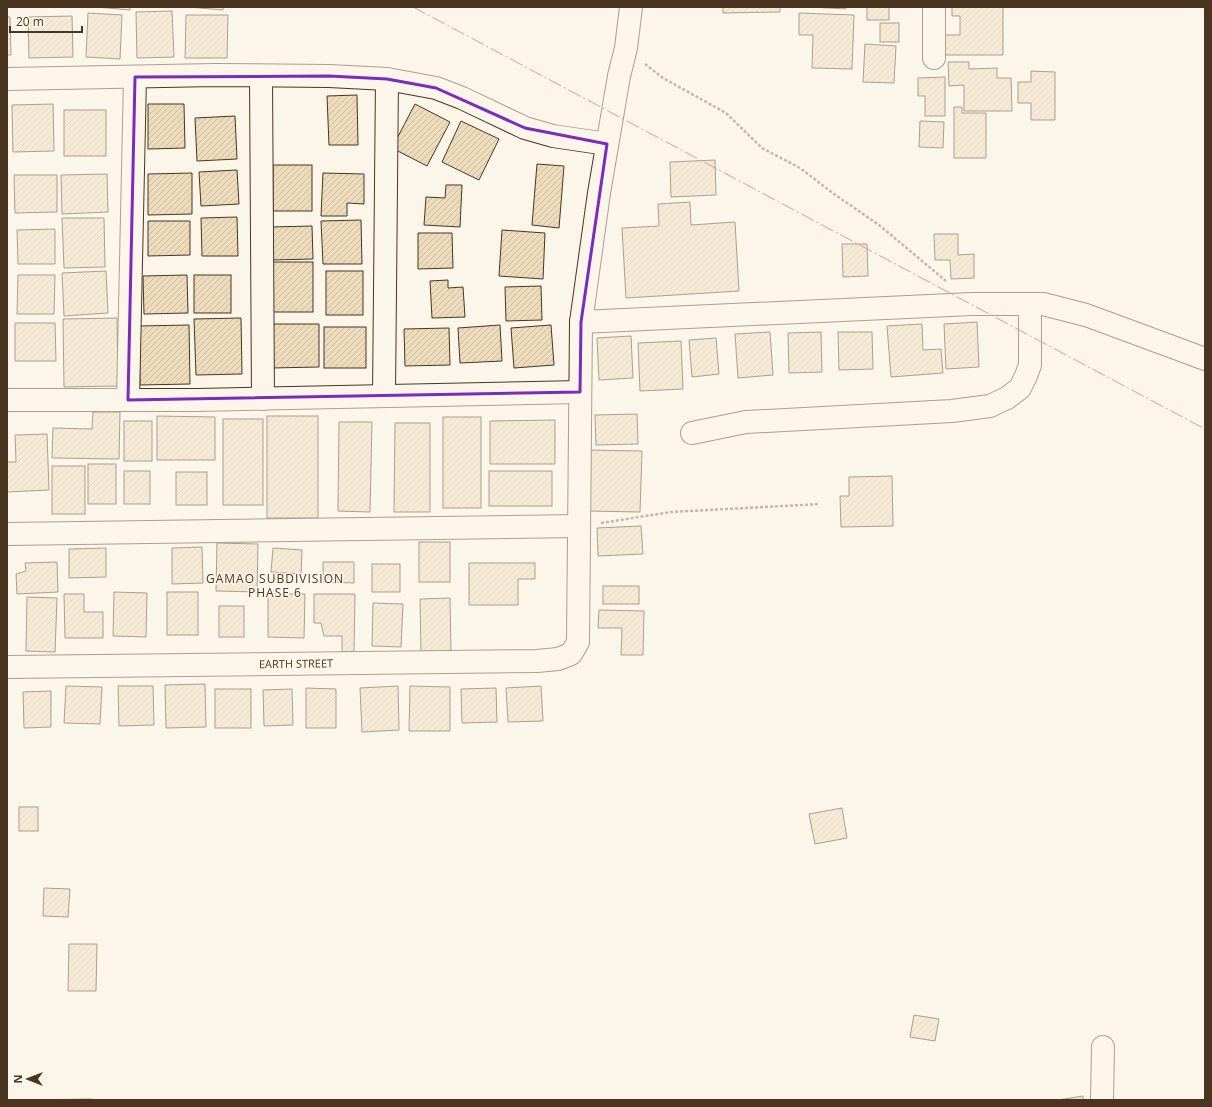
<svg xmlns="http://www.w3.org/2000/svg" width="1212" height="1107" viewBox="0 0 1212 1107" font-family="'Open Sans',sans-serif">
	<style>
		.building { fill: url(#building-hatch); stroke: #4a3520 }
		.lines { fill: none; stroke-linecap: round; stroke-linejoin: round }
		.minor-casing { stroke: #4a3520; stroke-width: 24 }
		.path { stroke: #7f6f5c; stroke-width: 2.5; stroke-dasharray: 3 2; stroke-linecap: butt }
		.minor { stroke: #fbf6e9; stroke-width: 22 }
		.power { stroke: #c62828; stroke-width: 1; stroke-dasharray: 14 3 2 3; stroke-linecap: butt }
		.marked { fill: none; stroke: #7b2cbf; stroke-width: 3; stroke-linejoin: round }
		.labels { text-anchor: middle; stroke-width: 3; stroke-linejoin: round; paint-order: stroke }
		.street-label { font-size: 11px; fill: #4a3520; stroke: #fbf6e9 }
		.neighbourhood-label { font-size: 12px; letter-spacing: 1px; fill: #4a3520; stroke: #fbf6e9 }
	</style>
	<defs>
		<pattern id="building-hatch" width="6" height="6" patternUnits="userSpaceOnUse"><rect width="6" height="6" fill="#ecdcbc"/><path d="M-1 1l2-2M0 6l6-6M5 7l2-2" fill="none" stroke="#ccbda1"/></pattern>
	</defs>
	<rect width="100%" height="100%" fill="#fbf6e9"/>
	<g class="building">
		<polygon points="96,7 130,7 130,10"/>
		<polygon points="188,7 223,7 223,10"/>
		<polygon points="723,7 780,7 780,12 723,13"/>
		<polygon points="812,7 846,7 846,9"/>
		<rect x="867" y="7" width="22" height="13"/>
		<polygon points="952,7 1003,7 1003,55 942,55 942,35 960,35 960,16 952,16"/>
		<polygon points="172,11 174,57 137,58 136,12"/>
		<polygon points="88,13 122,15 120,59 86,57"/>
		<polygon points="799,13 854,15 852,69 812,68 813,35 799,35"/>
		<polygon points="186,15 228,15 227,58 185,58"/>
		<polygon points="72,16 73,57 29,58 28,17"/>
		<polygon points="7,17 10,17 11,55 7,55"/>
		<rect x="880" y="23" width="19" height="19"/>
		<polygon points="865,44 896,46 894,83 863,82"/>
		<polygon points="948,62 969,62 969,69 997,68 997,78 1011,78 1012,111 964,111 964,85 949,86"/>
		<polygon points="1031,71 1055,72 1055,120 1031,120 1031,103 1018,103 1018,82 1031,82"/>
		<polygon points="945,77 945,116 925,116 925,96 918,96 918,78"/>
		<polygon points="357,95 358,145 329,145 327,96"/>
		<polygon points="53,104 54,151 13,152 12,105"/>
		<polygon points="148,104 184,104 185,148 148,149"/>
		<polygon points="415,104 450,122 427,166 392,148"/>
		<polygon points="954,107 962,107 962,113 986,113 986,158 954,158"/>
		<rect x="64" y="110" width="42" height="46"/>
		<polygon points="235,116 237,159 197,161 195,118"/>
		<polygon points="461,121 499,139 479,180 442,162"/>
		<polygon points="920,121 944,122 943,148 919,147"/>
		<polygon points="715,160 716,195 671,197 670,162"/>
		<polygon points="537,164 564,166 559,228 532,225"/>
		<rect x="273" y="165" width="39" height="46"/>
		<polygon points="237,170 239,204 201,206 199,172"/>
		<polygon points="192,173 192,214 148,215 148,174"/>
		<polygon points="323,173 364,174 364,204 347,203 347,216 321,216"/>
		<polygon points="107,174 108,212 62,214 61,175"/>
		<polygon points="14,175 57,175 57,212 15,213"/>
		<polygon points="446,185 462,185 460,227 424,225 426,197 445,198"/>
		<polygon points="690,202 691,225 735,222 739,291 626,298 622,228 659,226 658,204"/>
		<polygon points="237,217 238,256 202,256 201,218"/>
		<polygon points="62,218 104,218 105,267 64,268"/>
		<polygon points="361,220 362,264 323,264 321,221"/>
		<polygon points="148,221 190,221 190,255 148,256"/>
		<polygon points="312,226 313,259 271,260 271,227"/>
		<polygon points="55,229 55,264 18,264 17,230"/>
		<polygon points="502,230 545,233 543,279 499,276"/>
		<polygon points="418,233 452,233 453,268 418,269"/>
		<polygon points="934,234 958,234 958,255 974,254 974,278 951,279 950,260 935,260"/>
		<polygon points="842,244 867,244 868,276 843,277"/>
		<rect x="272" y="262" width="41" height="50"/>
		<polygon points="106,271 108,313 64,316 62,273"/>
		<rect x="326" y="271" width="37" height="44"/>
		<polygon points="18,275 55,275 54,314 17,314"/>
		<polygon points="187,275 188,313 144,314 143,276"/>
		<rect x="194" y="275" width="37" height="38"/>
		<polygon points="448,280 448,288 463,287 465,317 432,318 430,281"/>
		<polygon points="541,286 542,320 506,321 505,287"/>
		<polygon points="117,318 118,386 64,387 63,319"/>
		<polygon points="241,318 242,374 196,375 194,319"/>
		<polygon points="977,322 979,367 946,369 944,324"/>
		<polygon points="15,323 55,323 56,361 15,361"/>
		<polygon points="271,324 319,324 319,367 271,368"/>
		<polygon points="922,324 923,350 941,349 943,373 891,377 887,326"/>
		<polygon points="189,325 190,384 140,385 139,326"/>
		<polygon points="500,325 502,361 460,363 458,328"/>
		<polygon points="551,325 554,365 514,368 511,328"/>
		<rect x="324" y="327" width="42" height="41"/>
		<polygon points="449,328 450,365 405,366 404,329"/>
		<polygon points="770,332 773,375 738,378 735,334"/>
		<polygon points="821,332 822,372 789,373 788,333"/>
		<polygon points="838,332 872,332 873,369 839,370"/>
		<polygon points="631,336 633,378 599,380 597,338"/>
		<polygon points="716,338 719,374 692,377 689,340"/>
		<polygon points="681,341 683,389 640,391 638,343"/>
		<polygon points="93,412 120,412 119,459 52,458 53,428 92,429"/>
		<polygon points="637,414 638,444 596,445 595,415"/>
		<polygon points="157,416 215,417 215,460 157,460"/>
		<rect x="267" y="416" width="51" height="102"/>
		<rect x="443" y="417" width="38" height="91"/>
		<rect x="223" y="419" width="40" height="86"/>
		<polygon points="555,420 555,464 490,464 490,421"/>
		<rect x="124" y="421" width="28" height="40"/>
		<polygon points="339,422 372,422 370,512 338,511"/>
		<polygon points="395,423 430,423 430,512 394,512"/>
		<polygon points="47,434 49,490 7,492 7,462 16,462 15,435"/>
		<polygon points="588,450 642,451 640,512 587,511"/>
		<rect x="88" y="464" width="28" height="40"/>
		<rect x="52" y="466" width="33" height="48"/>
		<rect x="124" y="471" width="26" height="33"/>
		<rect x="489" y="471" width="63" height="35"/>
		<rect x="176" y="472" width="31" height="33"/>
		<polygon points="892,476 893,526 841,527 840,496 849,496 849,477"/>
		<polygon points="641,526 643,554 598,556 597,528"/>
		<rect x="419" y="542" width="31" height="40"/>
		<polygon points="217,543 258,544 257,592 216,591"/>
		<polygon points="202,547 203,583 172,584 172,548"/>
		<polygon points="106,548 106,577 69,578 69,549"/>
		<polygon points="273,548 302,550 301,574 271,572"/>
		<polygon points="57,562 58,592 17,594 16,574 26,571 25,563"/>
		<polygon points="323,562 354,562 354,583 323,582"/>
		<polygon points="469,563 535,563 535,579 518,579 518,605 469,605"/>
		<rect x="372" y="564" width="28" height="28"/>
		<rect x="603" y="586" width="36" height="18"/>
		<polygon points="114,592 147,593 146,637 113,636"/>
		<rect x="167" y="592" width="31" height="43"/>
		<polygon points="64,594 84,594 84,612 103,612 103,638 65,638"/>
		<polygon points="268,594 305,594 304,638 268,637"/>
		<polygon points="314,594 355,594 354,652 342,652 342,636 324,636 321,623 314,623"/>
		<polygon points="27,597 57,598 55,652 26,651"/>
		<polygon points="450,598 451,652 421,652 420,599"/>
		<polygon points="373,603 403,604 401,647 372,646"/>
		<rect x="219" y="606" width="25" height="31"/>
		<polygon points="599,610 644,611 643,655 621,655 622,628 598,628"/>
		<polygon points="205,684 206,727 166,728 165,685"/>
		<polygon points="66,686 102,687 100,724 64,723"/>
		<polygon points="118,686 153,686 154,725 119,726"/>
		<polygon points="398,686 399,730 362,732 360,688"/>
		<polygon points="410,686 450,687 450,731 409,731"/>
		<polygon points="541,686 543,721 508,722 506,688"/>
		<polygon points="306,688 336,689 336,728 306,728"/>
		<polygon points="496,688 497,722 462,723 461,689"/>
		<rect x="215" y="689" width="36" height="39"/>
		<polygon points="292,689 293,725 264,726 263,690"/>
		<polygon points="51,691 51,727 24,728 23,692"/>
		<rect x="19" y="807" width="19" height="24"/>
		<polygon points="842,808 847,838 815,844 809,814"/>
		<polygon points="44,888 70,889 68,917 43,916"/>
		<polygon points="69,944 97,944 96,991 68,991"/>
		<polygon points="914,1015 939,1019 935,1041 910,1037"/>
		<polygon points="1083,1096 1083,1100 1058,1100"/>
		<polygon points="92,1099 92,1100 25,1100"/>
	</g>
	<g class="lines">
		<g class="minor-casing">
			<g id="minor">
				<polyline points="934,7 934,58"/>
				<polyline points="261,76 263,399"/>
				<polyline points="7,79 215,75 329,76 387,79 436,88 462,98 525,128 553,136 607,144"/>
				<polyline points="581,322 972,304 1043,304 1086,315 1205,359"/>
				<polyline points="384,396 387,79"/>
				<polyline points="7,400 197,400 580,392"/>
				<polyline points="128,400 135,77"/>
				<polyline points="692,433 746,422 952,411 990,406 1007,398 1020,388 1026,376 1030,365 1030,304"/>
				<polyline points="7,534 579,526"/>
				<path id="s1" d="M7 667 537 661 558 659 571 654 578 642 581 322 599 193 619 76 626 48 631 7"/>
				<polyline points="1102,1100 1103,1047"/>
			</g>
		</g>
		<g class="path">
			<polyline points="645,64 663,78 726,113 762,148 800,168 834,194 879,225 946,281"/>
			<polyline points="601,523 671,512 820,504"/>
		</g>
		<use href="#minor" class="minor"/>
		<polyline class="power" points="413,7 1205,429"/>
	</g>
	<path d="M0 0H1212V1107H0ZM329 76 387 79 436 88 525 128 607 144 581 322 580 392 128 400 135 77Z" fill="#fbf6e9" fill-opacity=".55" fill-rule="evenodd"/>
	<path class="marked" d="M329 76 387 79 436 88 525 128 607 144 581 322 580 392 128 400 135 77Z"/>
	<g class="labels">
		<g class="street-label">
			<text dy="4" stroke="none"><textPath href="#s1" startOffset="289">EARTH STREET</textPath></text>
		</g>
		<g class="neighbourhood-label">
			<text x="275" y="583">GAMAO SUBDIVISION<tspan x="275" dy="14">PHASE 6</tspan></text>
		</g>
	</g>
	<rect width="1212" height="1107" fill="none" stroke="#4a3520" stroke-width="16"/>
	<g transform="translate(28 1079) rotate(270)" stroke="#fbf6e9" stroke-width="3" paint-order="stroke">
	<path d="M0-3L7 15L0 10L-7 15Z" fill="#4a3520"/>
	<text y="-6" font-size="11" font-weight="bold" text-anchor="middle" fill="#4a3520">N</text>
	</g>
	<path d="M10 26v6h72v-6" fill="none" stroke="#4a3520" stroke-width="2"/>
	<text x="16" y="26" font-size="12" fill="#4a3520" stroke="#fbf6e9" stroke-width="3" paint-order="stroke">20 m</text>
</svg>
